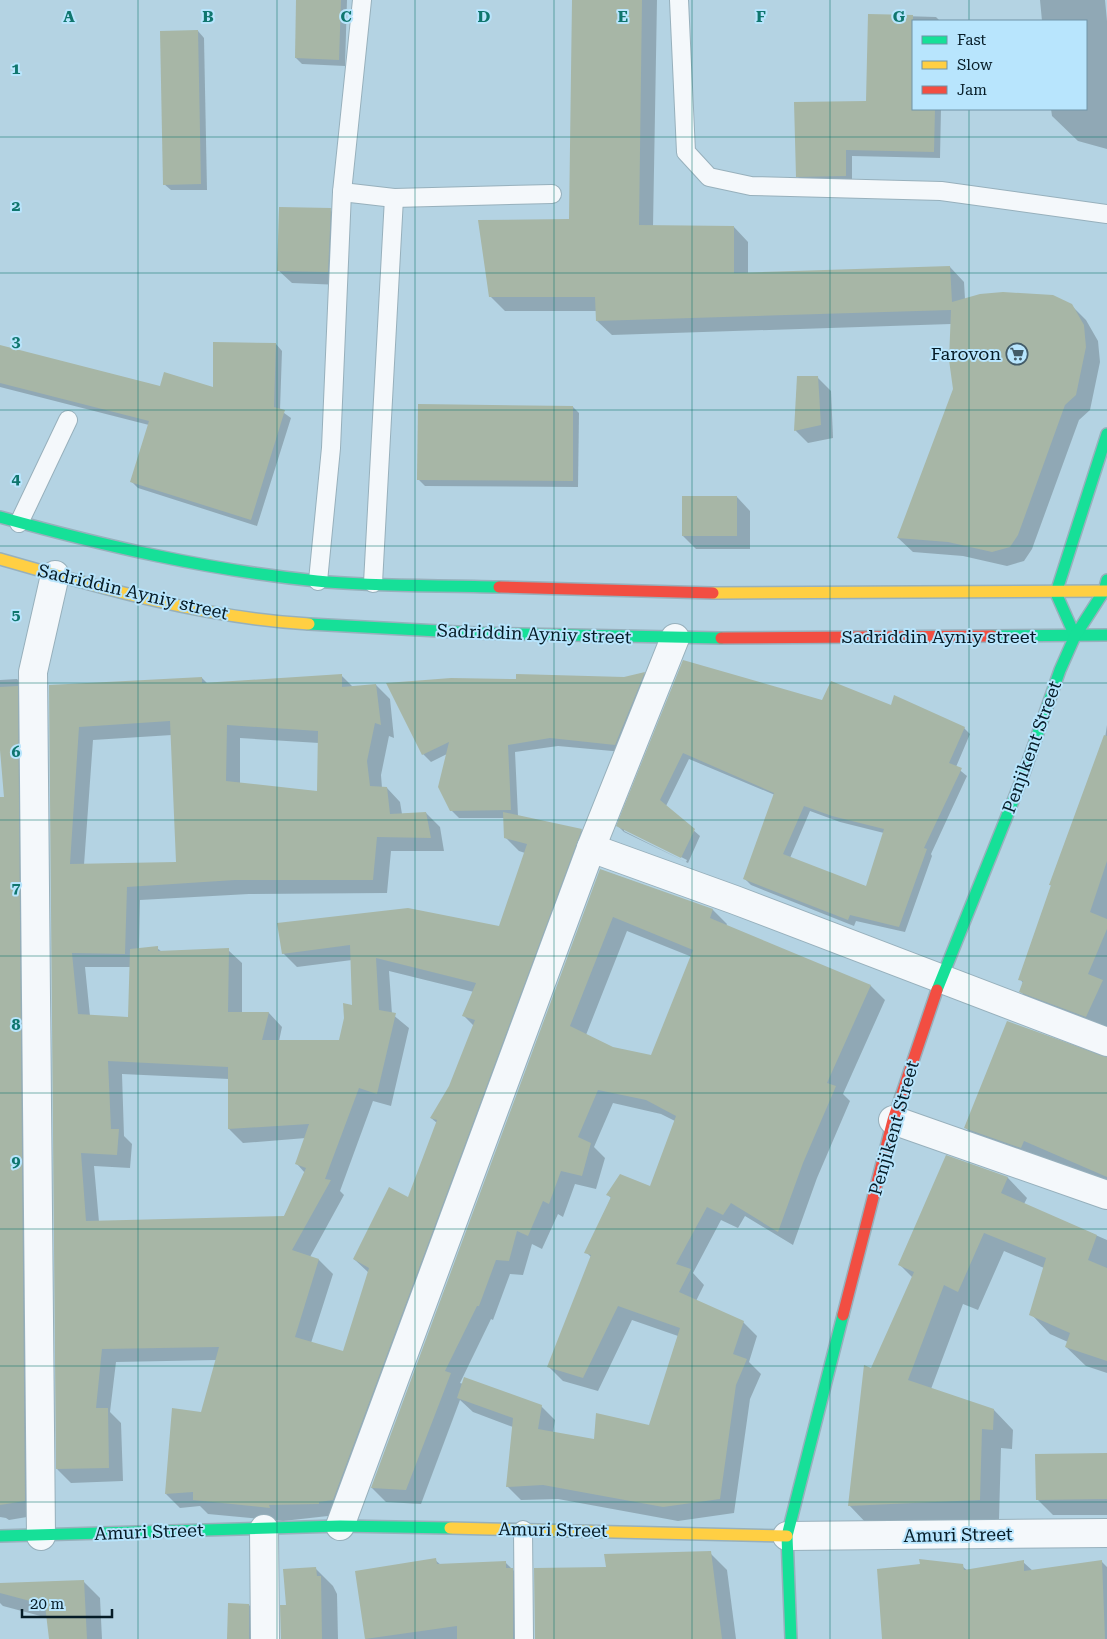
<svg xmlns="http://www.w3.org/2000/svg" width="1107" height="1639" viewBox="0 0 1107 1639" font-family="'Roboto Serif',serif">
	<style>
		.shadow { fill: #0003; fill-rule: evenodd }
		.building { fill: #a7b6a6; fill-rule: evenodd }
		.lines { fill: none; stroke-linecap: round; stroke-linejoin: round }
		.lane-casing { stroke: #97b0bc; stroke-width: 20 }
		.street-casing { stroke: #97b0bc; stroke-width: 30 }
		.fast-casing { stroke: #97b0bc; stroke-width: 14 }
		.slow-casing { stroke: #97b0bc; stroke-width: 14 }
		.jam-casing { stroke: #97b0bc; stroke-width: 14 }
		.lane { stroke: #f4f8fb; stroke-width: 18 }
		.street { stroke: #f4f8fb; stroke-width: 28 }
		.fast { stroke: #16e098; stroke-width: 11 }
		.slow { stroke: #ffcf43; stroke-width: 11 }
		.jam { stroke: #f24e42; stroke-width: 11 }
		.grid { fill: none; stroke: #0f766e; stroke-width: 1; stroke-opacity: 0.55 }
		.labels { text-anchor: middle; stroke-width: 4; stroke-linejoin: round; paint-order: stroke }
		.poi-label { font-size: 18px; fill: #051b26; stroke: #b8e5fd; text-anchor: end }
		.street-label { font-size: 18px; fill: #051b26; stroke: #b8e5fd }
		.grid-label { font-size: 16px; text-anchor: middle; font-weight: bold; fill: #0f766e; stroke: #b8e5fd; stroke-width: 4; stroke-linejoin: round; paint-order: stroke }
	</style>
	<rect width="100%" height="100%" fill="#b4d3e3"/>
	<g class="shadow">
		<polygon points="298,0 347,0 345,66 302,64 296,58"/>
		<polygon points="574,0 657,0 653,227 734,227 748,242 748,274 950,267 964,282 965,299 1071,305 1086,320 1098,341 1100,362 1090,410 1079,420 1032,549 1024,561 1007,566 963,556 913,552 898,538 955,390 951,324 612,335 597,321 597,311 505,311 490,296 570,221"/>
		<polygon points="1040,0 1105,0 1107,21 1107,149 1078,141 1052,116 1051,109 1086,109 1086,21 1042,21"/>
		<polygon points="869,15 936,17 940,21 913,21 913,109 941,109 940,158 852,156 852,182 803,182 797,176 868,103"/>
		<polygon points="198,31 204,38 207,190 171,190 164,184"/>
		<polygon points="330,210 343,223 341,285 292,283 278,270"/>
		<polygon points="276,344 282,351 280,410 291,418 257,526 138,488 131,481 149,425 0,387 0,346 161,387 214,389"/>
		<polygon points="818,378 831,391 833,438 808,443 795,430"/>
		<polygon points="573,407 579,413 578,487 425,486 418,479"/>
		<polygon points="737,497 750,511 750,549 696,549 683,536"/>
		<path d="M684 662 823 701 892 706 964 728 970 734 956 767 967 776 931 854 932 856 905 932 856 921 854 926 751 885 745 879 775 795 689 759 666 806 700 836 688 863 624 832 618 826ZM810 811 840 822 884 833 867 887 790 858ZM624 828 687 860 686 862 624 831Z"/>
		<path d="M644 673 652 681 623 752 558 746 515 752 518 816 581 830 595 844 346 1514 283 1521 208 1514 200 1506 180 1508 166 1494 202 1414 217 1360 116 1362 110 1412 121 1423 123 1481 71 1483 57 1469 50 686 202 678 208 684 341 675 353 687 376 685 390 699 394 738 389 736 381 775 382 788H387L400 802 402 814 426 813 440 827 444 851H391L387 893 249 894 140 900 139 949 157 948 162 952 228 950 242 963V1014L269 1013 282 1027 279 1041H340L354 1007 352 960 297 967 283 953 278 924 499 928 525 853 519 851 505 837 504 818H459L451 810 447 754 431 762 423 754 517 681 624 678ZM172 735 177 863 84 865 93 740ZM240 738 319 743 318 792 240 784ZM85 967H131L130 1018 90 1016ZM389 971 474 992 464 1016 474 1026 450 1087 431 1118 437 1123 409 1199 354 1259 369 1273 344 1353 311 1343 333 1274 319 1260 310 1257 344 1195 340 1191 373 1101 391 1106 409 1028 392 1014ZM122 1074 229 1079V1129L243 1143 306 1138 297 1164 305 1173 284 1217 99 1222 94 1166 130 1168 132 1144 124 1136Z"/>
		<polygon points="17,679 32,694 39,1515 9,1520 6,1518 0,1517 0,798 5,799 0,734 0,680"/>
		<polygon points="1107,725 1107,1037 1040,1011 1020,991 1023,983 1020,979 1052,886 1050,885 1105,738"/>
		<path d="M601 870 713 910 727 924 726 926 871 986 885 1000 843 1094 850 1101 817 1178 793 1245 745 1216 738 1228 721 1220 693 1273 704 1285 696 1301 743 1322 757 1336 749 1362 761 1374 750 1399 734 1513 678 1521 558 1499 521 1500 507 1486 513 1427 473 1412 460 1400 421 1504 386 1502 372 1488ZM627 931 692 957 652 1057 613 1048 586 1035ZM613 1103 661 1114 675 1121 651 1188 608 1195 611 1198 586 1252 592 1258 549 1367 563 1381 598 1391 632 1320 678 1336 650 1426 595 1441 553 1433 555 1420 541 1406 460 1383 491 1319 493 1320 510 1274 523 1275 532 1244 542 1249 558 1214 563 1217 575 1184 596 1189 605 1158 594 1147Z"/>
		<polygon points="1107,1058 1107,1187 985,1148 966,1128"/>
		<polygon points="947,1157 1008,1178 1027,1198 1024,1204 1107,1240 1107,1373 1086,1366 1066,1347 1068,1342 1050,1334 1031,1314 1044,1268 1004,1251 978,1310 963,1304 931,1389 994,1410 1013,1430 1012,1449 1001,1448 999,1519 868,1525 849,1505 872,1369 913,1278 900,1265"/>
		<polygon points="1107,1455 1107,1515 1053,1515 1037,1499"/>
		<polygon points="710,1553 727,1570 736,1639 536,1639 607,1569"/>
		<polygon points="435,1560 441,1565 505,1562 529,1586 530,1639 366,1639 356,1572"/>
		<polygon points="1023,1562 1033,1571 1102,1562 1107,1567 1107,1639 883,1639 962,1566 968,1571"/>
		<polygon points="316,1569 333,1586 337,1594 338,1639 282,1639 287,1607"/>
		<polygon points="83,1581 100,1598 102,1639 51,1639 48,1618 3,1606 0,1603 0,1584"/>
		<polygon points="249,1605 266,1622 267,1639 228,1639"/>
	</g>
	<g class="building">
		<polygon points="296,0 341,0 339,60 295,58"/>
		<polygon points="572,0 642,0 639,225 734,226 734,273 950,266 952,302 980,294 1003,292 1053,295 1072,304 1084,325 1086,347 1076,395 1065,405 1018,535 1010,547 992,552 948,542 897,538 953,389 949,360 951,310 596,321 595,297 489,297 478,220 569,219"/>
		<polygon points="868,14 913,15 913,109 935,109 934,152 846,150 846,176 796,177 794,102 866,101"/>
		<polygon points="198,30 201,184 163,185 160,31"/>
		<polygon points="279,207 331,208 328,272 277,271"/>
		<polygon points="213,342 276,343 274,407 285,410 251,520 130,482 149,421 0,383 0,345 160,386 164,372 213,387"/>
		<polygon points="797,376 818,376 821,425 794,431"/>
		<polygon points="418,404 573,406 573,481 417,480"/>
		<rect x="682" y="496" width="55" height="40"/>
		<path d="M683 660 822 700 831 681 891 705 894 695 965 727 949 763 962 768 924 848 927 849 899 927 850 915 848 920 743 879 774 793 683 753 660 800 695 829 681 858 616 826ZM804 806 832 816 884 829 866 886 783 854Z"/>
		<polygon points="645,672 615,745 550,738 508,745 511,810 450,811 438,787 449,742 422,755 386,683 451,678 516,679 516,674 624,677"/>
		<path d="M342 674V687L376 684 381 725 375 723 367 761 370 786 387 787 390 814 426 812 431 838 377 837 373 880H235L127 887 125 954 72 953 78 1014 128 1017 130 949 158 946V951L229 948 228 1012H269L262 1040H339L344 1018 343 1003 352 1005 350 945 282 954 277 923 408 908 499 926 527 844 504 838 503 812 582 829 333 1500 319 1502V1504L269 1505 270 1508 193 1500V1492L165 1494 172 1408 201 1412 219 1347 102 1349 96 1408H108L109 1468 56 1469 49 685 202 677V683ZM170 721 176 862 70 864 79 727ZM227 725 318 731 317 791 226 781ZM376 958 476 983 462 1016 475 1020 449 1086 430 1118 437 1120 408 1197 389 1187 353 1259 369 1268 343 1351 295 1337 319 1259 292 1250 331 1180 325 1179 359 1088 377 1094 396 1013 379 1010ZM108 1061 228 1067V1129L309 1124 295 1164 306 1168 284 1216 86 1221 81 1153 117 1155 119 1129H111Z"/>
		<polygon points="18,686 25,1501 0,1505 0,797 4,797 0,750 0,687"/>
		<polygon points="1104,735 1107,736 1107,861 1090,912 1107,919 1107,929 1088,974 1103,980 1086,1017 1019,992 1023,981 1018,980 1051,885 1049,885"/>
		<path d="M600 869 713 909 710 918 871 985 827 1083 836 1086 803 1163 778 1232 731 1203 723 1215 707 1207 676 1264 691 1269 679 1292 744 1321 733 1354 747 1359 736 1385 720 1499 663 1507 543 1485 506 1487 513 1418 457 1398 464 1377 542 1405 538 1429 594 1439 596 1413 649 1425 680 1328 618 1306 583 1378 547 1367 591 1255 584 1253 611 1197 606 1195 620 1174 650 1186 676 1116 646 1100 598 1090 578 1137 591 1143 582 1176 561 1171 549 1204 543 1201 528 1236 517 1231 509 1261 496 1260 479 1306H477L445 1371 451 1373 406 1490 371 1488ZM613 917 693 950 651 1055 613 1047 570 1026Z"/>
		<polygon points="1007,1021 1107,1057 1107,1177 1024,1141 1021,1148 964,1128"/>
		<polygon points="946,1155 1008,1177 1001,1193 1097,1235 1088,1260 1107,1268 1107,1361 1065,1347 1070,1333 1029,1315 1046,1258 984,1233 958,1292 944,1285 908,1380 994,1409 993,1430 982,1429 980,1500 848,1506 864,1365 871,1368 914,1272 898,1265"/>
		<polygon points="1107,1453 1107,1499 1036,1500 1035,1454"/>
		<polygon points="711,1551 722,1639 535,1639 534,1568 606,1567 604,1554"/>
		<polygon points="436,1558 437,1564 506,1561 506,1568 513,1568 513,1639 457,1639 457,1626 365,1639 355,1571"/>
		<polygon points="919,1559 963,1564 964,1570 1024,1560 1024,1571 1102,1560 1105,1639 882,1639 877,1569 920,1564"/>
		<polygon points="316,1567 317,1576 321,1576 322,1639 281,1639 280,1605 286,1605 283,1569"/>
		<polygon points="84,1580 87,1639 49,1639 45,1605 0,1593 0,1583"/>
		<polygon points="228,1603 249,1604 249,1639 227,1639"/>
	</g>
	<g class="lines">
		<g class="lane-casing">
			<g id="lane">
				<polyline points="679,0 686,152 709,177 751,186 941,191 1107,214"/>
				<polyline points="342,192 394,198 552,194"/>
				<polyline points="19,523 68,420"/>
				<polyline points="318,581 331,448 342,192 362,0"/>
				<polyline points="373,583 394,198"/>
				<polyline points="523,1530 524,1639"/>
			</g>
		</g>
		<g class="street-casing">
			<g id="street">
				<polyline points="591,848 735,900 1107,1042"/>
				<polyline points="893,1120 1107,1195"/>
				<polyline points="340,1526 591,848 675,638"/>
				<polyline points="264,1529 265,1639"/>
				<polyline points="41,1536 33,672 55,575"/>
				<polyline points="787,1536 1107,1533"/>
			</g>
		</g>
		<g class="fast-casing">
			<g id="fast">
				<path d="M0 517C105 546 208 570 317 581 377 587 439 585 499 587"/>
				<polyline points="309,624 476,633 721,638"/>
				<polyline points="993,636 1107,635"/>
				<polyline points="1075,636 1056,593 1107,434"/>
				<polyline points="937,990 1023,776 1060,670 1075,636 1104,591 1107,580"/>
				<polyline points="0,1536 340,1526 450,1528"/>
				<polyline points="791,1639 787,1536 843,1315"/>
			</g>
		</g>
		<g class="slow-casing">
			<g id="slow">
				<path d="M0 559C101 588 204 618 309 624"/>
				<polyline points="713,593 1107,591"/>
				<polyline points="450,1528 787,1536"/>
			</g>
		</g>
		<g class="jam-casing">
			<g id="jam">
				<polyline points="499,587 713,593"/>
				<polyline points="721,638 993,636"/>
				<polyline points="843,1315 893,1120 937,990"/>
			</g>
		</g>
		<use href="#lane" class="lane"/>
		<use href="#street" class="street"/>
		<use href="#fast" class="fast"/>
		<use href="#slow" class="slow"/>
		<use href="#jam" class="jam"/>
	</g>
	<path class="grid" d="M138 0V1639M277 0V1639M415 0V1639M554 0V1639M692 0V1639M830 0V1639M969 0V21M969 109V1639M0 137H1107M0 273H1107M0 410H1107M0 546H1107M0 683H1107M0 820H1107M0 956H1107M0 1093H1107M0 1229H1107M0 1366H1107M0 1502H1107"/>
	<defs>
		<g id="supermarket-ring" transform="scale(1.125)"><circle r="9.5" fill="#b8e5fd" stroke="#425b68" stroke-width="1.5"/><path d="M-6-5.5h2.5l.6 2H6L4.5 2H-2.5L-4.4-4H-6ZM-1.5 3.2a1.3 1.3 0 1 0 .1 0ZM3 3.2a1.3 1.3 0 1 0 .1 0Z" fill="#425b68"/></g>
	</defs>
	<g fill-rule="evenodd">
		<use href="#supermarket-ring" x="1017" y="354"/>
	</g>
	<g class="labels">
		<g class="poi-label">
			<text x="1001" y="360">Farovon</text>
		</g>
		<g class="street-label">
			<text transform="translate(133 592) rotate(13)" y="6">Sadriddin Ayniy street</text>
			<text transform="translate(534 634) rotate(2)" y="6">Sadriddin Ayniy street</text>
			<text x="939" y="643">Sadriddin Ayniy street</text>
			<text transform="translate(1032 747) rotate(-70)" y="6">Penjikent Street</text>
			<text transform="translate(894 1128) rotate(-74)" y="6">Penjikent Street</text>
			<text transform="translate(553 1530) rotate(1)" y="6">Amuri Street</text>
			<text transform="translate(149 1532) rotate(-2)" y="6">Amuri Street</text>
			<text transform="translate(958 1535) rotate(-1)" y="6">Amuri Street</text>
		</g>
	</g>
	<g class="grid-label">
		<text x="69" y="22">A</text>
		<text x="208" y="22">B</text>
		<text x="346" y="22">C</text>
		<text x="484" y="22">D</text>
		<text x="623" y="22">E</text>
		<text x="761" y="22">F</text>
		<text x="899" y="22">G</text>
		<text x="16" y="74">1</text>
		<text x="16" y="211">2</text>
		<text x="16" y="347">3</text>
		<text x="16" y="484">4</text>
		<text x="16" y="620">5</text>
		<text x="16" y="757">6</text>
		<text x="16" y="893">7</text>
		<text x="16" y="1030">8</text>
		<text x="16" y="1167">9</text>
	</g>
	<rect x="912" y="20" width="175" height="90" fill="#b8e5fd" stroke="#7094a7"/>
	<rect x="922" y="36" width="25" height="8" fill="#16e098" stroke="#7094a7"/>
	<text x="957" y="45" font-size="15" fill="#051b26">Fast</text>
	<rect x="922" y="61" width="25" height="8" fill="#ffcf43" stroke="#7094a7"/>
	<text x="957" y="70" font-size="15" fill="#051b26">Slow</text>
	<rect x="922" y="86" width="25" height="8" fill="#f24e42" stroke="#7094a7"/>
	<text x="957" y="95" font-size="15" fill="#051b26">Jam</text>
	<path d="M22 1609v8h90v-8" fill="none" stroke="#051b26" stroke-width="2.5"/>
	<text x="30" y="1609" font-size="15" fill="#051b26" stroke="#b8e5fd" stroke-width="4" paint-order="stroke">20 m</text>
</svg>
